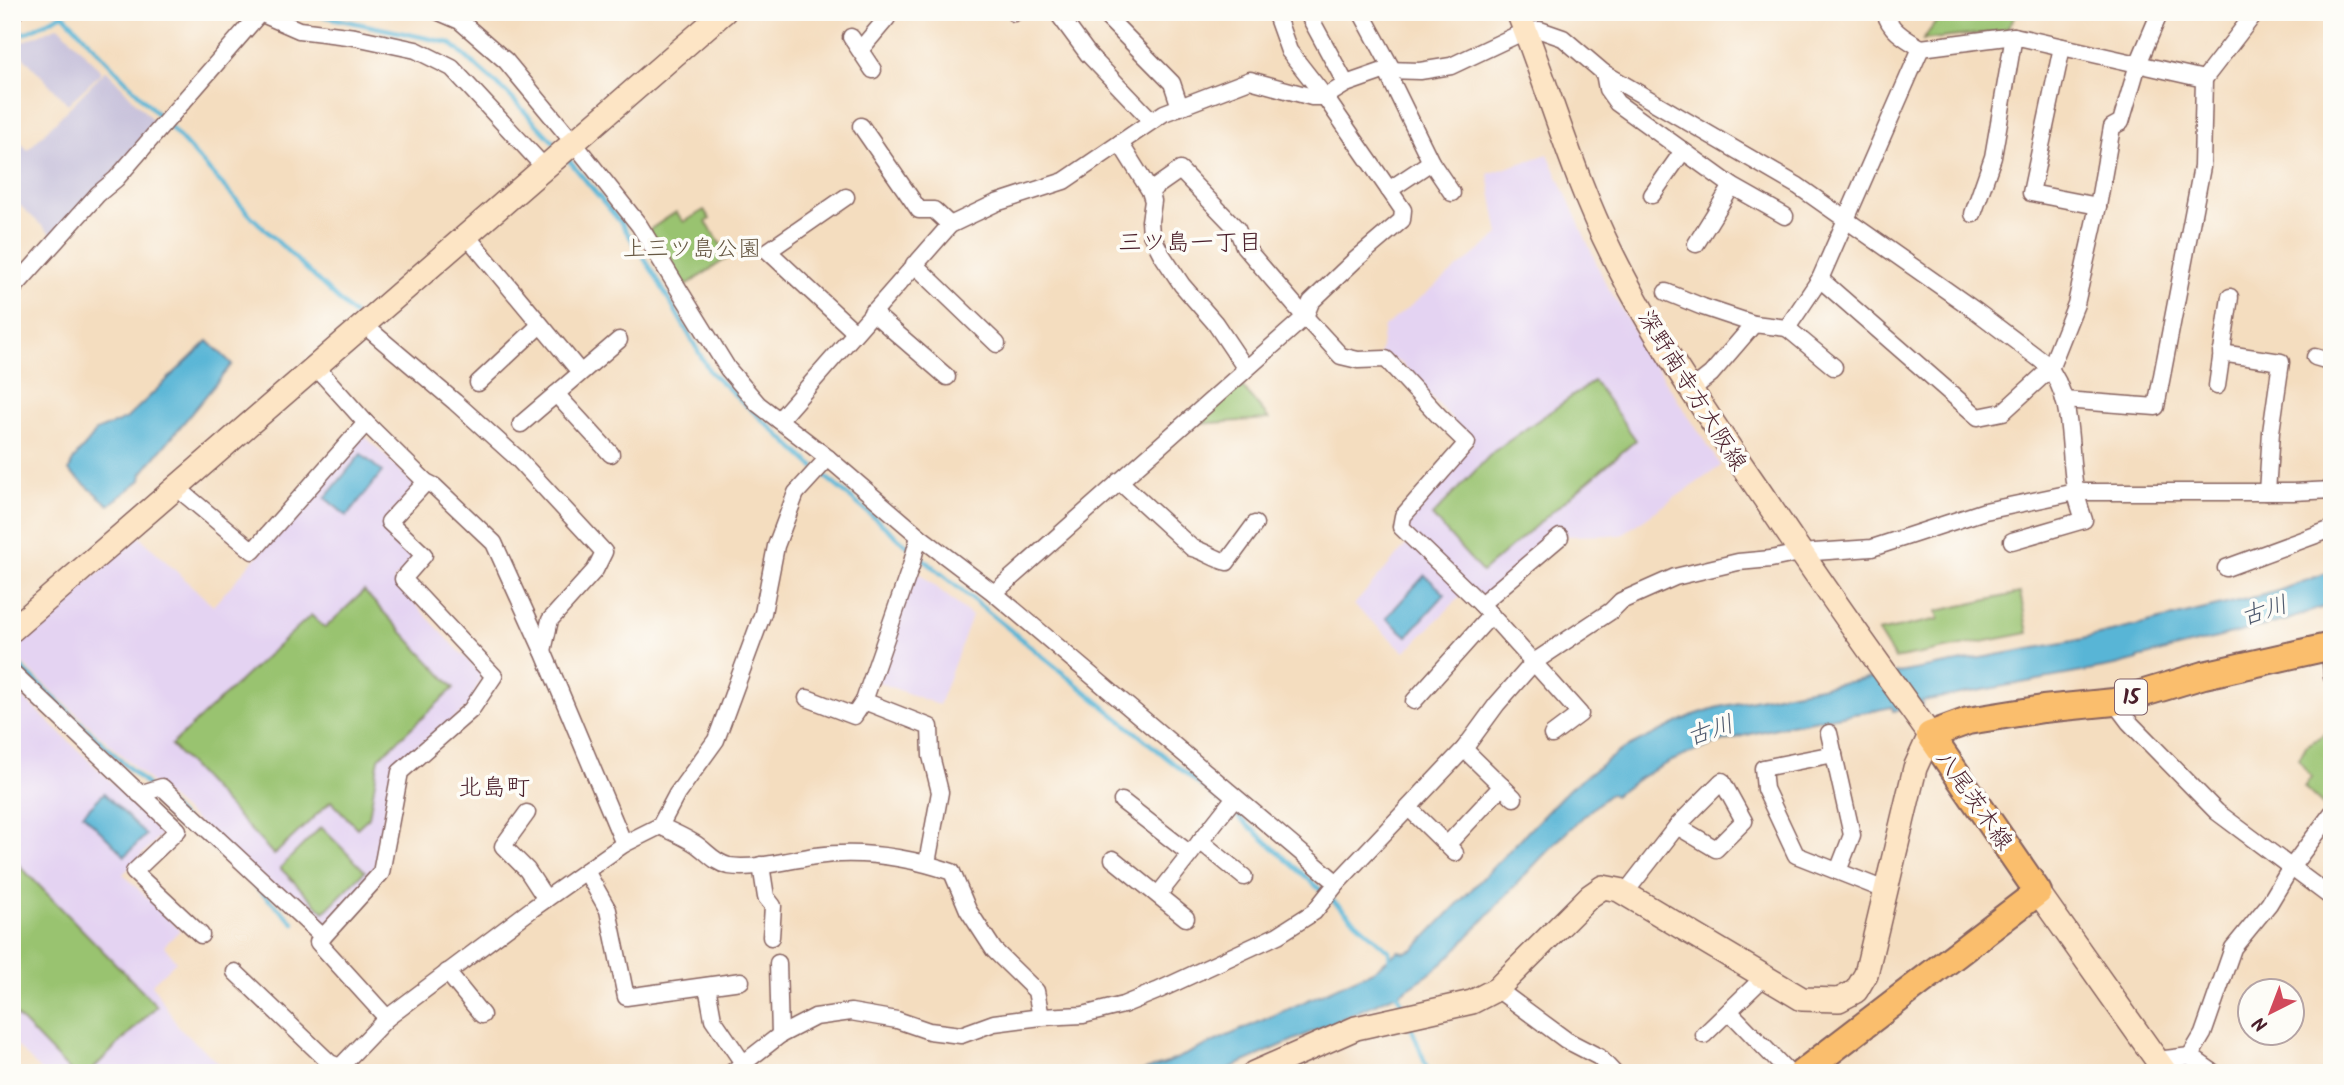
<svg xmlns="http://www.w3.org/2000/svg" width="2344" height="1085" viewBox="0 0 2344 1085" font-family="Kalam,'Klee One',sans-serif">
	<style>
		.built { fill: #e4d3f2 }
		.industrial { fill: #c6c0da }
		.green { fill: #99c370; stroke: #72714e; stroke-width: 2 }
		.water { fill: #58b5d6; stroke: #516a80; stroke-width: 2 }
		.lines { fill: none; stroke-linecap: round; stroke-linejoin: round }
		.stream { stroke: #58b5d6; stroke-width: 4.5 }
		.street-casing { stroke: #86625f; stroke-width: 19 }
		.secondary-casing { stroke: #86625f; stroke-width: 26 }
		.primary-casing { stroke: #86625f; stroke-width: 30 }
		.street { stroke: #fff; stroke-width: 16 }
		.secondary { stroke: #fde5c5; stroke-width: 23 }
		.primary { stroke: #fabe6d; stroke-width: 26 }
		.labels { text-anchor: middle; stroke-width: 7; stroke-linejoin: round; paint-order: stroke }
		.shield { fill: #fdfcf7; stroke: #806168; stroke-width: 2 }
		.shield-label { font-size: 21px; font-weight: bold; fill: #4a1f2b }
		.park-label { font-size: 23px; fill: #665843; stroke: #fdfcf7 }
		.street-label { font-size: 23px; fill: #4a1f2b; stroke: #fdfcf7 }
		.neighbourhood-label { font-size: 24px; fill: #4a1f2b; stroke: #fdfcf7 }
		.water-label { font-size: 24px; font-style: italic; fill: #505b6f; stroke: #fdfcf7 }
	</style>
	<rect width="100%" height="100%" fill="#fdfcf7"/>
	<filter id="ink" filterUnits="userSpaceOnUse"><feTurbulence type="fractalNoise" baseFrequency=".0143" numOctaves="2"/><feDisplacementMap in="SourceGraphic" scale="14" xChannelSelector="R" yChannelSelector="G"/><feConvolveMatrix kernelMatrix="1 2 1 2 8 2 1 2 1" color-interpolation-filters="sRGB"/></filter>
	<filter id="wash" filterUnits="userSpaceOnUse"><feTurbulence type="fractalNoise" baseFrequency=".00686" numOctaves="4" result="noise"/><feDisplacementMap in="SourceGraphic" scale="28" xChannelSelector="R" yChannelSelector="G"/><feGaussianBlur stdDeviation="1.57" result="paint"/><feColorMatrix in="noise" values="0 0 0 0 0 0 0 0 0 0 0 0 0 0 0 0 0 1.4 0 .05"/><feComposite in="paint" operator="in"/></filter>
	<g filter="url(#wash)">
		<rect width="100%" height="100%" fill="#f4ddbf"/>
		<g class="built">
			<polygon points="1548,154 1605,282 1655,365 1721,466 1621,535 1569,536 1559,527 1482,597 1470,587 1405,652 1354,605 1408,543 1409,516 1473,443 1401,363 1380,354 1384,327 1499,235 1488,174"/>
			<polygon points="364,435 416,486 382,524 416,558 393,581 482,675 469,706 392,770 374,873 322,928 153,784 12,654 12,650 139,536 213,606"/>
			<polygon points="915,570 972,616 939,705 875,681"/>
			<polygon points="12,687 164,832 123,874 180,930 164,946 176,961 152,984 179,1028 230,1073 43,1073 12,1041"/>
		</g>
		<g class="industrial">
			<polygon points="59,26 102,72 68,104 13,46"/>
			<polygon points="106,70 157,125 54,237 12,198 12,134 28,150"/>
		</g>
		<g class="green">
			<polygon points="1943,12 2019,12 2005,31 1923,40"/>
			<polygon points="704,210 710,219 706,222 729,257 685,286 649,230 676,212 684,222"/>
			<polygon points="1594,381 1636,440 1482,572 1432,516 1493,452"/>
			<polygon points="1240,384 1269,419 1197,424"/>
			<polygon points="364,591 454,688 379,758 369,817 357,828 331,801 274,855 171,745 311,615 325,628"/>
			<polygon points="2020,593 2028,633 1895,659 1878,632 1939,619 1937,611"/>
			<polygon points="2332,730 2332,805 2328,810 2304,787 2311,777 2299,759 2306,746"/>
			<polygon points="321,827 365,871 324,912 280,868"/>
			<polygon points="16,862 157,1006 89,1073 72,1073 12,1011 12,865"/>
		</g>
		<g class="water">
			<path d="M208 341 232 364 142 473 141 480 109 505 69 471C74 452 87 448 96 431L126 419Z"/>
			<polygon points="361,454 382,472 347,516 325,498"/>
			<path d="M2332 571V604L2287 620 2138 658V660L2115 666 1922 701V706L1893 711 1892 707 1877 710C1785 726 1690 737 1614 796L1611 793C1549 842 1499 906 1444 962L1428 975 1402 992 1219 1073H1136L1167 1063 1373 971 1398 951 1405 952 1414 949 1570 788 1620 751 1691 716 1715 708 1782 694 2074 641 2275 592Z"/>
			<polygon points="1425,575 1445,594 1407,636 1386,618"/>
			<polygon points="104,793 146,835 125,856 83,814"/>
		</g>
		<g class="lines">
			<g class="stream">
				<polyline points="304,12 450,43 507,93 558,147"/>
				<polyline points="12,23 24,34 63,14 163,120"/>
				<polyline points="169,126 251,216 354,315"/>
				<polyline points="566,157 621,223 653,272 710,372 814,467"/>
				<polyline points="821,473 910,548"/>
				<polyline points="917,554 1232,811 1324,893"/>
				<polyline points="12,659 148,786"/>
				<polyline points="157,794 294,923"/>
				<polyline points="1331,899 1389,951 1390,963"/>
				<polyline points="1395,988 1404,1009"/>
				<polyline points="1410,1024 1429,1073"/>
			</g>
		</g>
	</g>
	<g filter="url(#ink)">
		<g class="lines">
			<g class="street-casing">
				<g id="street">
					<polyline points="439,12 460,21 506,61 574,143 639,225 728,369 758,404 828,458 919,536 994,593 1337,883"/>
					<polyline points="1057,12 1088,54 1152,121"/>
					<polyline points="1102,12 1172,83 1180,107"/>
					<polyline points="1307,12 1346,84"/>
					<polyline points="1361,12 1392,69"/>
					<path d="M1885 12C1889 30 1906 39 1921 48"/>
					<polyline points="1014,13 1014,12"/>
					<polyline points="12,14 15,12"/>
					<polyline points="851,37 873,70"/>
					<polyline points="2062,47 2031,193 2098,206"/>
					<polyline points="860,50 887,18 883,12"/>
					<polyline points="1386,70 1431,162 1452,193"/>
					<polyline points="1604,73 1607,89 1617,103 1732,186 1785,216"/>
					<polyline points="2204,79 2255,13"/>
					<polyline points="861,126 919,210 934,210 950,225"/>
					<polyline points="1120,143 1150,191 1153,201 1150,221 1151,234 1162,255 1182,285 1215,323 1246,369"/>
					<polyline points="1389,190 1431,162"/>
					<polyline points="1150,191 1180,170 1237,229 1244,246 1305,317 1311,302 1354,261 1402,220 1403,210 1325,97 1289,51 1275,12"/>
					<polyline points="1652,195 1683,151"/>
					<polyline points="846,197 768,251 855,332"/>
					<polyline points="1973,214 1993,157 2014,36"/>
					<polyline points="467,236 580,372"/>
					<polyline points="1696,244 1732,186"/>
					<polyline points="914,264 997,344"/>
					<polyline points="1820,279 1978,417 2003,412 2050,369 2076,304 2098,206 2112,127 2121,122 2138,64 2160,12"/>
					<polyline points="12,290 98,194 116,179 260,13 299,30 355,37 416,50 452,68 545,168"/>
					<polyline points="1666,292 1703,307 1754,324"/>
					<polyline points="872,312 947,377"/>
					<polyline points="364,325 455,402 517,458 604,552 595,570 550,620 543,651"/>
					<polyline points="1787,328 1834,367"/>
					<polyline points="2221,353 2281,362 2271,432 2267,492"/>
					<polyline points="2315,357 2332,362"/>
					<polyline points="315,366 366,423 426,482 434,486 494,543 543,651 624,844"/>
					<polyline points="478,383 540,325"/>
					<polyline points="2217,386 2230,297"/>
					<polyline points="1691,390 1711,374 1754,324 1787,328 1820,279 1921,48 2014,36 2204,79 2202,167 2156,407 2064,400"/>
					<polyline points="556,394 611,454"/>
					<path d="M779 420 950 225 996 203 1064 181 1164 113 1250 80 1312 97H1325L1346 84 1386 70 1420 71 1451 66 1525 31 1540 30 1563 38 1604 73 1798 186 1976 311 2046 364C2076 398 2067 452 2076 493 2078 502 2081 511 2084 520L2012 541"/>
					<polyline points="521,424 619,340"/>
					<path d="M1119 481 1192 548C1205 551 1214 559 1227 562L1255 524"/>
					<polyline points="176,487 253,551 366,423"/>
					<polyline points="919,536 911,566 864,701 930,727 931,756 940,792 927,863"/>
					<polyline points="2226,568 2332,529"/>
					<polyline points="994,593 1305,317 1341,356 1358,360 1386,359 1439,416 1467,443 1403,516 1401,527 1481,604 1580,714 1552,735"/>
					<polyline points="1481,604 1560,537"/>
					<polyline points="2330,647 2332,677"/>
					<polyline points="12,672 178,830 134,872 201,935"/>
					<polyline points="807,698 854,716 864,701"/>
					<polyline points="1414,701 1491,615"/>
					<polyline points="2114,702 2129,722 2217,812 2332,898"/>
					<polyline points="1829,733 1852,835 1838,871"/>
					<polyline points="1464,749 1514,798"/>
					<polyline points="1834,754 1763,768 1765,789 1796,855 1885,890"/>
					<polyline points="139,794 162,787 323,937 381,873 400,772 471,710 494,676 403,579 424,555 389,522 426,482"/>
					<polyline points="1122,801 1190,854"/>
					<polyline points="1409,808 1455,853"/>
					<polyline points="527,813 503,846 527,870 546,899"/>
					<path d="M660 826C671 831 683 836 694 843 706 850 714 863 729 866 753 870 790 860 815 856 861 850 908 857 952 872L968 910 994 950 1036 991 1041 1017"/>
					<polyline points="1200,841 1244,877"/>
					<polyline points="1447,845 1502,786"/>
					<polyline points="1113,859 1186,918"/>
					<polyline points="761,865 766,897 773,906 771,937"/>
					<polyline points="586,871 608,910 626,997 741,981"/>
					<polyline points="1625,893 1677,826 1722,781 1744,821 1716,849 1677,826"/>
					<polyline points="1158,895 1235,797"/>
					<polyline points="323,937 318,942 387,1018"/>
					<polyline points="778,963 780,1035"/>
					<polyline points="235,972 330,1063 340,1067"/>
					<polyline points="447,972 482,1015"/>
					<polyline points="707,986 713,1019 743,1063"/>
					<polyline points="1497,989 1566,1040 1599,1057 1614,1073"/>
					<polyline points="1729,1011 1789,1073"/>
					<polyline points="1704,1035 1765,976"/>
					<polyline points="2190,1056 2203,1034 2233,948 2269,904 2290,869 2332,813"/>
					<polyline points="2157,1060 2190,1056 2214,1073"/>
					<polyline points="343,1073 340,1067 387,1018 532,909 624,844 660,826 677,794 716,740 763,613 776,546 796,493 828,458"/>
					<polyline points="731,1073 780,1035 815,1017 851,1012 897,1020 929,1031 961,1035 994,1023 1041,1017 1083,1015 1123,1005 1157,991 1278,935 1314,912 1337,883 1464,749 1497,704 1534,662 1611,611 1621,601 1675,577 1738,562 1771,559 1800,553 1872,548 1985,511 2076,492 2293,492 2332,490"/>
				</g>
			</g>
			<g class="secondary-casing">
				<g id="secondary">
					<polyline points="12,630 724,12"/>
					<polyline points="2038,892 2166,1073"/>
					<path d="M1254 1073 1356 1028 1472 1002 1497 989 1590 896 1603 887 1619 890 1802 999 1839 1000 1856 991 1866 974 1915 768 1930 735C1875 659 1821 583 1769 505 1713 423 1656 343 1612 254 1573 177 1550 92 1518 12"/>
				</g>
			</g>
			<g class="primary-casing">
				<polyline id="primary" points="1802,1073 2038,892 1930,735 1968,721 2043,709 2114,702 2204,675 2332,646"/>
			</g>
			<use href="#street" class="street"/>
			<use href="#secondary" class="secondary"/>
			<use href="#primary" class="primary"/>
		</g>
	</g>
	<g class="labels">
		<rect class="shield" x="2115" y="679.5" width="32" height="35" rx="5"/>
		<g class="shield-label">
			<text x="2131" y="704">15</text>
		</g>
		<g class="park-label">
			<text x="692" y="256">上三ツ島公園</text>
		</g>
		<g class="street-label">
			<text transform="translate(1693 390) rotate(58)" y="8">深野南寺方大阪線</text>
			<text transform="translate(1975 800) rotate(55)" y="8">八尾茨木線</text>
		</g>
		<g class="neighbourhood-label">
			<text x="1190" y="250">三ツ島一丁目</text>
			<text x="494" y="795">北島町</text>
		</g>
		<g class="water-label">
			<text transform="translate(2264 610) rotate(-17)" y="8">古川</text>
			<text transform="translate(1710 730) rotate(-18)" y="8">古川</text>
		</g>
	</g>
	<rect width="2344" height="1085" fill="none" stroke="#fdfcf7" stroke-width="42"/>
	<g transform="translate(2271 1012) rotate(222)"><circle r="33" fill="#fdfcf7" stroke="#b5a4a5" stroke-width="2"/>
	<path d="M0-5L12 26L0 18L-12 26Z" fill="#d1495b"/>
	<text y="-10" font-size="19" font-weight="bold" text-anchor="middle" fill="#4a1f2b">N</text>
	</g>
</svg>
